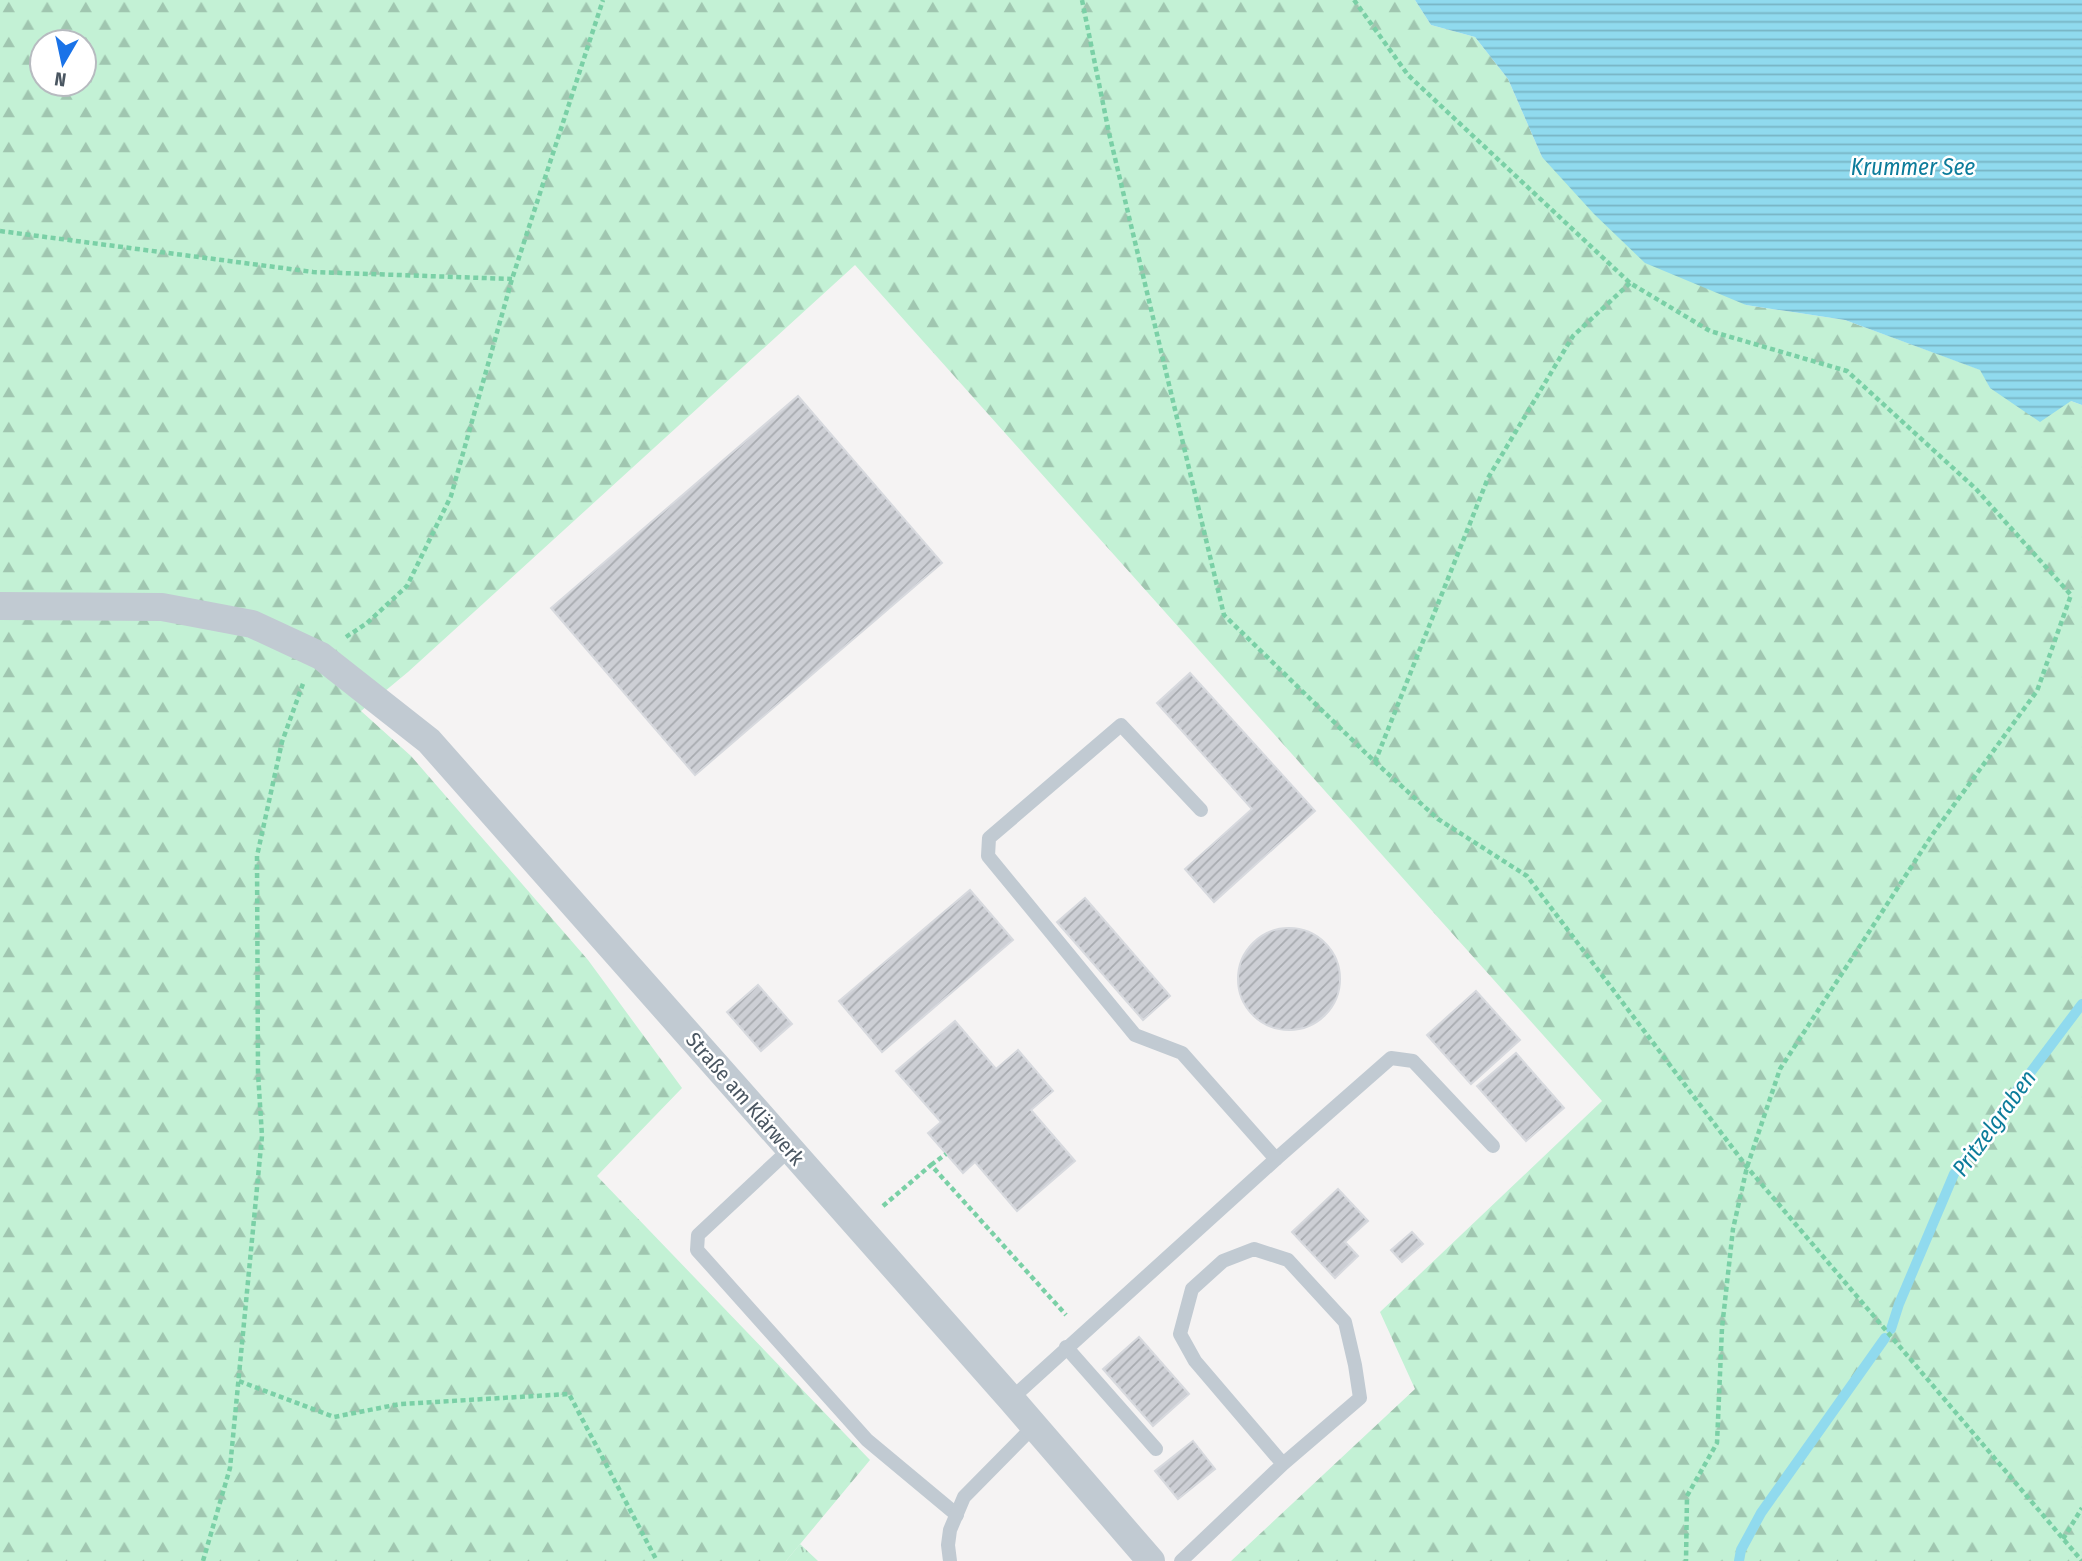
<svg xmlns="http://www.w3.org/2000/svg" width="2082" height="1561" viewBox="0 0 2082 1561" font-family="'Fira Sans Condensed',sans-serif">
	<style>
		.grass { fill: url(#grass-tufts) }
		.forest { fill: url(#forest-firs); fill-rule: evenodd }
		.water { fill: url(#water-rules) }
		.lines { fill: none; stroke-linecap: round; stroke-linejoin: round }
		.stream { stroke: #90daee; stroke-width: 10 }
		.building { fill: url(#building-hatch); stroke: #d7d9de; stroke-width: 2 }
		.path { stroke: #7ad0a6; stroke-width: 4.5; stroke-dasharray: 5 3.5; stroke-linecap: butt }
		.service { stroke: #c1cad2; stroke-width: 14 }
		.minor { stroke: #c1cad2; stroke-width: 28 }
		.labels { text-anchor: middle; stroke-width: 5; stroke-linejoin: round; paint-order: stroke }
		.street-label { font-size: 21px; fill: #4a5661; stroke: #fff }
		.water-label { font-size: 23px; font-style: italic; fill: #0c7c9b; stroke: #fff }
	</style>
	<defs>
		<pattern id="grass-tufts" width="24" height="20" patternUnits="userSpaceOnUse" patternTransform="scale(1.75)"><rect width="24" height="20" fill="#c3f1d5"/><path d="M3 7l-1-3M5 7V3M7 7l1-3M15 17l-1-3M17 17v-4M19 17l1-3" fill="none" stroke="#a0c6b0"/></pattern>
		<pattern id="forest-firs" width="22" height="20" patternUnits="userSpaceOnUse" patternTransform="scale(1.75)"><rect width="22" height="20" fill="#c3f1d5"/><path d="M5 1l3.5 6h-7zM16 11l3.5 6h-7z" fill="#a0c6b0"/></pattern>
		<pattern id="water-rules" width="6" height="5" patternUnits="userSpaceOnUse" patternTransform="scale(1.75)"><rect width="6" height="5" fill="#90daee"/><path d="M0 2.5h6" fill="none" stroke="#78b4c4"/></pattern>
		<pattern id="building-hatch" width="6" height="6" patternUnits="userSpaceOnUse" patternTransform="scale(1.75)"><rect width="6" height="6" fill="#cdcfd5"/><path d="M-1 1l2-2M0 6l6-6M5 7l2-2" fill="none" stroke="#a8abb0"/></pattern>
	</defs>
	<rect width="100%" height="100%" fill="#f5f3f3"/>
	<polygon class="grass" points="800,1544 818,1561 786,1561"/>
	<path class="forest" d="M0 0H1415L1431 25 1475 37 1508 79 1542 157 1746 305 1845 320 1981 370 1990 388 2071 401 2082 405V1561H1231L1415 1389 1380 1312 1602 1101 855 265 408 672 361 711 411 756 588 960 682 1088 597 1176 870 1460 786 1561H0ZM42 42H84V84H42Z"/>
	<polygon class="water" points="1415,0 2082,0 2082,405 2071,401 2040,422 1990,388 1980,370 1845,320 1746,305 1645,263 1594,214 1542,157 1508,79 1475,37 1431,25"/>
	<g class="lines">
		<g class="stream">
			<polyline points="1891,1329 1899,1304 1954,1174 2082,1004"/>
			<polyline points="1739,1561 1741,1550 1761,1513 1885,1338"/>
		</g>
	</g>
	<g class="building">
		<polygon points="798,396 942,563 695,775 551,608"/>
		<polygon points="1190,673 1315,811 1214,902 1185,869 1252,809 1157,703"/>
		<polygon points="970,890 1013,940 882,1052 839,1001"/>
		<polygon points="1085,898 1170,996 1143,1020 1057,922"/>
		<circle cx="1289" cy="979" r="51"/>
		<polygon points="758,985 792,1024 761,1051 727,1012"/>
		<polygon points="1476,991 1520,1040 1471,1084 1427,1035"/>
		<polygon points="955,1021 996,1069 1018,1050 1053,1091 1031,1110 1075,1161 1017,1211 975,1162 963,1173 928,1133 941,1122 896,1071"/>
		<polygon points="1516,1053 1564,1108 1526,1141 1477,1086"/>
		<polygon points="1338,1189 1368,1221 1345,1242 1358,1256 1335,1278 1292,1232"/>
		<polygon points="1412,1232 1423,1244 1402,1262 1391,1250"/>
		<polygon points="1139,1337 1189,1394 1153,1426 1103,1369"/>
		<polygon points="1193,1441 1215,1469 1178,1499 1155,1471"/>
	</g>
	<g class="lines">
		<g class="path">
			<polyline points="1082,0 1109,133 1224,615 1375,762 1438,819 1527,876 1747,1167 2082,1561"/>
			<polyline points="1354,0 1408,75 1630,283 1710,331 1847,371 1976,489 2071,595 2037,691 1932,835 1780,1069 1747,1167 1733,1229 1722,1328 1717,1443 1687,1496 1686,1561"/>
			<polyline points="0,231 313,272 512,279"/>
			<polyline points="346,637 367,623 407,586 451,496 512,279 603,0"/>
			<polyline points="1375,762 1488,478 1573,336 1630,283"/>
			<polyline points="931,1165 946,1154"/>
			<polyline points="883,1206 931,1165 1066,1315"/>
			<polyline points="239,1381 334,1417 400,1404 569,1394 657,1561"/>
			<polyline points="2063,1539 2082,1508"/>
			<polyline points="203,1561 230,1468 262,1136 258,1073 257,856 282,742 304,681"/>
		</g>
		<g class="service">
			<polyline points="790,1149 698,1235 697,1250 867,1440 957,1515"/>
			<polyline points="1276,1159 1391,1058 1413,1061 1493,1146"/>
			<polyline points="1066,1347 1156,1449"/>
			<polyline points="1011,1399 1276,1159 1182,1053 1135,1035 988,856 989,838 1121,725 1201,810"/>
			<polyline points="950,1561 948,1545 950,1530 964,1497 1034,1426"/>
			<polyline points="1181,1561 1283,1464 1360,1398 1355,1365 1345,1322 1288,1260 1254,1249 1223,1261 1192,1289 1180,1334 1195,1361 1283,1464"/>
		</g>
		<polyline class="minor" points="0,606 162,607 252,624 321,656 429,741 1011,1399 1151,1561"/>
	</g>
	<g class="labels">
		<g class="street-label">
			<text transform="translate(745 1099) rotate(49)" y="7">Straße am Klärwerk</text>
		</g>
		<g class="water-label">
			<text x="1913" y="175">Krummer See</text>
			<text transform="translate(1994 1123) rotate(-54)" y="8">Pritzelgraben</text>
		</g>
	</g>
	<g transform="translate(63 63) rotate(189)"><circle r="33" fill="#ffffff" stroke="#b7bbc0" stroke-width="2"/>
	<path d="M0-5L12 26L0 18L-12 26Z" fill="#1a73e8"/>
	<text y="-10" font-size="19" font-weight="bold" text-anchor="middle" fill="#4a5661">N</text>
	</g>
</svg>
